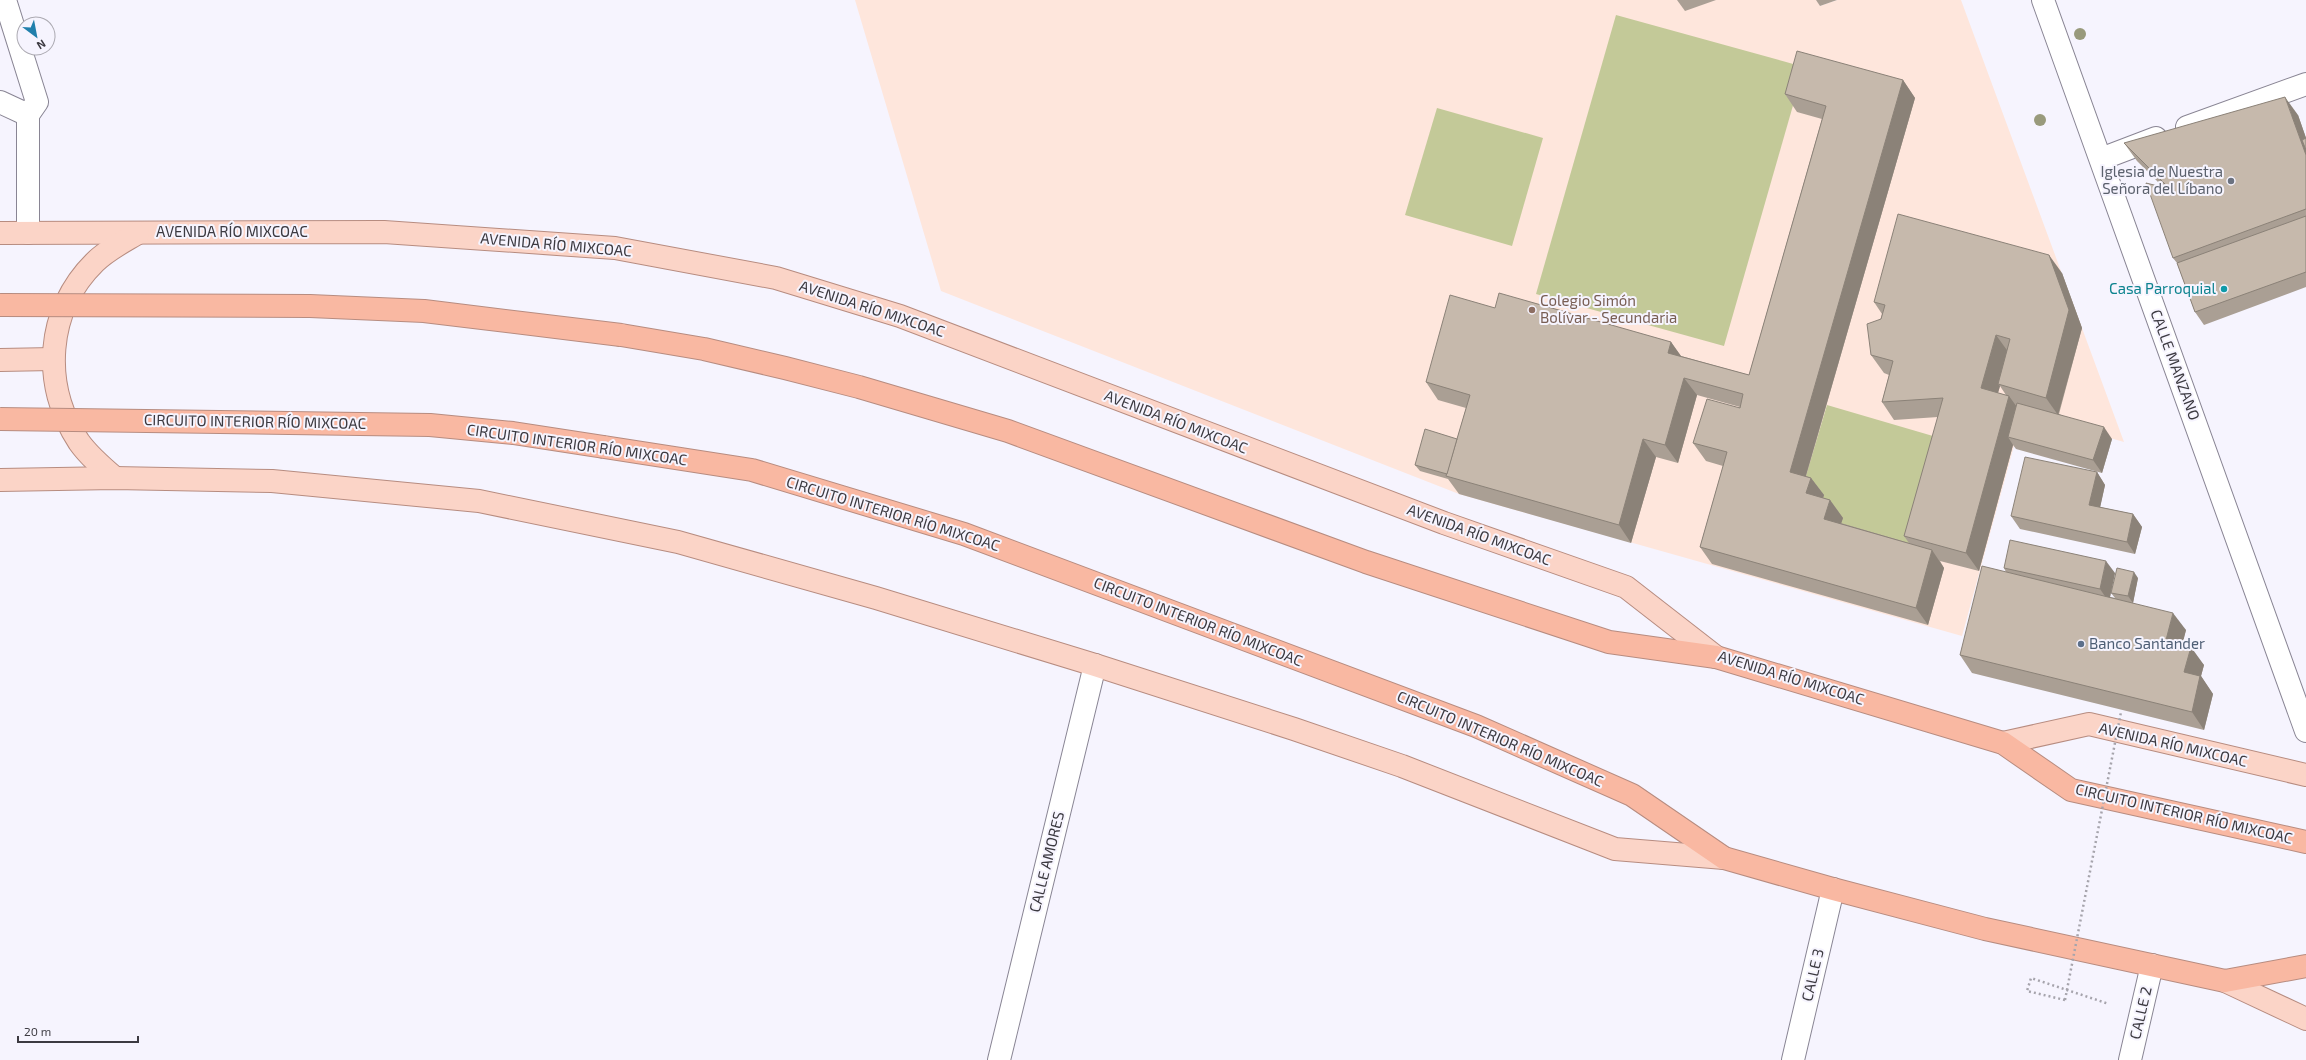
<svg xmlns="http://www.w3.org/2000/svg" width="2306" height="1060" viewBox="0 0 2306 1060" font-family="'Exo 2',sans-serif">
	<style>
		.education { fill: #fee6dc }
		.green { fill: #c3c998 }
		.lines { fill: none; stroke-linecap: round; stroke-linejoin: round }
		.minor-casing { stroke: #898594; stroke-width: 24 }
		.major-casing { stroke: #b78c80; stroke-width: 24 }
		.highway-casing { stroke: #b78c80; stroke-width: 24 }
		.path { stroke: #a6a4ac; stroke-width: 2.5; stroke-dasharray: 2 3; stroke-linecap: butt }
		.minor { stroke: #fff; stroke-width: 22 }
		.major { stroke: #fbd4c7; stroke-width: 22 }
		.highway { stroke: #f9b8a2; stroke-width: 22 }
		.highway-bridge-casing { stroke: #b78c80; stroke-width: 24; stroke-linecap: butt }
		.path-bridge { stroke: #a6a4ac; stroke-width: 2.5; stroke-dasharray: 2 3; stroke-linecap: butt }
		.highway-bridge { stroke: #f9b8a2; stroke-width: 22 }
		.tree { fill: #999a7c }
		.wall { fill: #aa9f94; fill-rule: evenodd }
		.shaded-wall { fill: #8b8278 }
		.building { fill: #c6b9ac; stroke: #8b8278 }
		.worship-dot { fill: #6b7280; stroke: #f6f4fe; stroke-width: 1.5 }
		.culture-dot { fill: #0f9aa8; stroke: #f6f4fe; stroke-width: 1.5 }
		.education-dot { fill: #8d6e63; stroke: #f6f4fe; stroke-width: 1.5 }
		.service-dot { fill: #5c6f8a; stroke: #f6f4fe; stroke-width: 1.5 }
		.labels { text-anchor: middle; stroke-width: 4; stroke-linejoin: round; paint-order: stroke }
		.worship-label { font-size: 15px; fill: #5b616d; stroke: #f6f4fe; text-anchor: end }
		.street-label { font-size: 15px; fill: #3c3a41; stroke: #f6f4fe }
		.culture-label { font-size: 15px; fill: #0d838f; stroke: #f6f4fe; text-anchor: end }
		.education-label { font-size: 15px; fill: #785e54; stroke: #f6f4fe; text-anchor: start }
		.service-label { font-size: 15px; fill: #4e5e75; stroke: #f6f4fe; text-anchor: start }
	</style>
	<rect width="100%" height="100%" fill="#f6f4fe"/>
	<polygon class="education" points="855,0 1818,0 1820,6 1837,0 1961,0 2124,442 2023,413 1962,636 1459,494 941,291"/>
	<g class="green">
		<polygon points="1616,15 1804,67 1724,346 1536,294"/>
		<polygon points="1437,108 1543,138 1512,246 1405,215"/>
		<polygon points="1827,405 1950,441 1917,554 1837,536 1802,489"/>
	</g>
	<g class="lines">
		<g class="minor-casing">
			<g id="minor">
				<polyline points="2043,0 2306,731"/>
				<polyline points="0,102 28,115 37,102 5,0"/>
				<polyline points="28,115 28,233"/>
				<polyline points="2187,127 2306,84"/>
				<polyline points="2101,159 2156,138"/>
				<polyline points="999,1060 1095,665"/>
				<polyline points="1793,1060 1833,889"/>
				<polyline points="2130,1060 2152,965"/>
			</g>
		</g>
		<g class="major-casing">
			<g id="major">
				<polyline points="0,233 384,232 615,248 776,278 900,316 1444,523 1626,587 1716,657"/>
				<polyline points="0,360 53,359"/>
				<path d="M115 478C102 467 89 456 79 442 41 385 46 310 95 262 107 250 123 242 138 233"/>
				<polyline points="0,480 115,478 272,481 479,501 678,542 876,598 1095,665 1294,729 1402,766 1615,849 1724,858"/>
				<polyline points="2003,743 2089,724 2306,775"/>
				<polyline points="2225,981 2306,1019"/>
			</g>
		</g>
		<g class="highway-casing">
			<g id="highway">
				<polyline points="621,335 704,349 785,368 859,387 1008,431 1366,562 1609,642 1716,657 2003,743 2071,790 2306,842"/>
				<polyline points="604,447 752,470 964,534 1476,726 1632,795 1724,858 1833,889 1985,929 2225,981 2306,966"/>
			</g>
		</g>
		<polyline class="path" points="2065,1000 2027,991 2031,978 2109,1004"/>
		<use href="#minor" class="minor"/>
		<use href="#major" class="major"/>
		<use href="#highway" class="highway"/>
		<g class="highway-bridge-casing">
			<g id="highway-bridge">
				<polyline points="0,305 310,306 424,311 621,335"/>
				<polyline points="0,419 430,425 513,433 604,447"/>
			</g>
		</g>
		<polyline class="path-bridge" points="2065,1000 2121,712"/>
		<use href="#highway-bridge" class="highway-bridge"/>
	</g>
	<g class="tree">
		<circle cx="2080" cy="34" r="6"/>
		<circle cx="2040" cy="120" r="6"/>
	</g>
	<g class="wall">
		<polygon points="1677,0 1716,0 1685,11"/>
		<polygon points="1816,0 1837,0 1820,6"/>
		<path d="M1903 80 1915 98 1806 476 1811 478 1824 495 1823 498 1830 500 1843 518 1841 523 1909 543 1904 536 1938 417 1894 420 1882 402 1889 375 1884 373 1871 355 1882 314 1874 302 2062 273 2082 328 2059 414 2112 439 2102 473 2016 449 2013 445 1979 571 1940 561 1944 568 1928 625 1712 564 1700 547 1723 466 1706 461 1693 443 1740 407 1697 395 1678 463 1656 457 1631 543 1459 494 1448 479 1420 471 1415 465 1457 439 1466 408 1438 400 1426 382 1495 308 1671 342 1681 356 1749 375 1822 119 1797 112 1785 94ZM2000 386 2006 395 1998 393Z"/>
		<polygon points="2298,115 2306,138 2306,287 2204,325 2195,312 2177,263 2173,258 2163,187 2137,161 2124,143"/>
		<polygon points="2097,472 2105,485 2100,507 2133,514 2142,527 2135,554 2020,529 2011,516"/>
		<polygon points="2004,568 2115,573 2110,597 2115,598 2111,593 2138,578 2133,603 2186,630 2182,644 2204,665 2201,676 2213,694 2204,730 1972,673 1960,655 2006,572"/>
	</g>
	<g class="shaded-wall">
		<polygon points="1903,80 1915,98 1802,489 1790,472"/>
		<polygon points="2285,97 2298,115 2306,138 2306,155"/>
		<polygon points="2049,255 2062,273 2082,328 2058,415 2046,398"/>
		<polygon points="1996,335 2009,353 1998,384 2000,386 1994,406 1981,388"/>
		<polygon points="1671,342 1683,359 1668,353"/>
		<polygon points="1684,378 1697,395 1678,463 1665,445"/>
		<polygon points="2009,396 2022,414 2008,437 2013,445 1979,571 1966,553"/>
		<polygon points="2104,427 2112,439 2102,473 2093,460"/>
		<polygon points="1643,439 1656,457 1631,543 1619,525"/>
		<polygon points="2097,472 2105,485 2098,517 2089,505"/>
		<polygon points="1811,478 1824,495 1819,511 1806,493"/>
		<polygon points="1830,500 1843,518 1837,536 1824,519"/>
		<polygon points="2133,514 2142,527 2135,554 2127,542"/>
		<polygon points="1932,550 1944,568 1928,625 1916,608"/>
		<polygon points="2106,561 2115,573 2109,602 2100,589"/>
		<polygon points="2134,572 2138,578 2133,603 2128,596"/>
		<polygon points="2173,613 2186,630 2179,658 2166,640"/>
		<polygon points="2191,647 2204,665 2201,676 2213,694 2204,730 2192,712 2184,672"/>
	</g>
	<g class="building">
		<polygon points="1797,51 1903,80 1790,472 1811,478 1806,493 1830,500 1824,519 1932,550 1916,608 1700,547 1727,452 1693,443 1707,399 1740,408 1743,394 1684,378 1665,445 1643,439 1619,525 1446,476 1470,395 1426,382 1450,295 1495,308 1499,293 1671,342 1668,353 1749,375 1826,106 1785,94"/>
		<polygon points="2285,97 2306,155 2306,209 2173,258 2146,183 2170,189 2124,143"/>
		<polygon points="2306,138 2306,150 2302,140"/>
		<polygon points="1898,214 2049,255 2069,310 2046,398 1998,384 2010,339 1996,335 1981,388 2009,396 1966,553 1904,536 1943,398 1882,402 1893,361 1871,355 1867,324 1881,319 1885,305 1874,302"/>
		<polygon points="2306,216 2306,272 2195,312 2177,263"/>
		<polygon points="2017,403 2104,427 2093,460 2008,437"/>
		<polygon points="1425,429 1457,439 1447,474 1415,465"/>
		<polygon points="2025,457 2097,472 2089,505 2133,514 2127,542 2011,516"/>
		<polygon points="2010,540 2106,561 2100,589 2004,568"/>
		<polygon points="1982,566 2173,613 2166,640 2191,647 2184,672 2200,676 2192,712 1960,655"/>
		<polygon points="2117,568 2134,572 2128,596 2111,593"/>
	</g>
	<circle class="worship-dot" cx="2231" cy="181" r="4"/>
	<circle class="culture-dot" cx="2224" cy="289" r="4"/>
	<circle class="education-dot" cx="1532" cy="310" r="4"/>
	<circle class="service-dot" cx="2081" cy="644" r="4"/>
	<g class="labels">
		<g class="worship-label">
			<text x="2223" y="177">Iglesia de Nuestra<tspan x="2223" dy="17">Señora del Líbano</tspan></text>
		</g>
		<g class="street-label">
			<text x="232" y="237">AVENIDA RÍO MIXCOAC</text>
			<text transform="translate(556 245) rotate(5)" y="5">AVENIDA RÍO MIXCOAC</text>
			<text transform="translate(872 309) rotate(18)" y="5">AVENIDA RÍO MIXCOAC</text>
			<text transform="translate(2175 365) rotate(70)" y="5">CALLE MANZANO</text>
			<text transform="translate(255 422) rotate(1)" y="5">CIRCUITO INTERIOR RÍO MIXCOAC</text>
			<text transform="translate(1176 422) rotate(21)" y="5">AVENIDA RÍO MIXCOAC</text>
			<text transform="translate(577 445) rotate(8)" y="5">CIRCUITO INTERIOR RÍO MIXCOAC</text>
			<text transform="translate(893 514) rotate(17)" y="5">CIRCUITO INTERIOR RÍO MIXCOAC</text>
			<text transform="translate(1479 535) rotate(20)" y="5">AVENIDA RÍO MIXCOAC</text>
			<text transform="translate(1198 622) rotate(21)" y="5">CIRCUITO INTERIOR RÍO MIXCOAC</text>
			<text transform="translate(1791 678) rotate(17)" y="5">AVENIDA RÍO MIXCOAC</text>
			<text transform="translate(1500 739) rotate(23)" y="5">CIRCUITO INTERIOR RÍO MIXCOAC</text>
			<text transform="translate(2173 745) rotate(13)" y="5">AVENIDA RÍO MIXCOAC</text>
			<text transform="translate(2184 814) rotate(13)" y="5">CIRCUITO INTERIOR RÍO MIXCOAC</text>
			<text transform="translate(1047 862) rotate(-76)" y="5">CALLE AMORES</text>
			<text transform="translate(1813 975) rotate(-77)" y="5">CALLE 3</text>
			<text transform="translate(2141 1013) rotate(-77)" y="5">CALLE 2</text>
		</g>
		<g class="culture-label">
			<text x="2216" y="294">Casa Parroquial</text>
		</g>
		<g class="education-label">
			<text x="1540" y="306">Colegio Simón<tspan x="1540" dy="17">Bolívar - Secundaria</tspan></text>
		</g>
		<g class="service-label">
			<text x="2089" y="649">Banco Santander</text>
		</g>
	</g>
	<g transform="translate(36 36) rotate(148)"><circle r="19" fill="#f6f4fe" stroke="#acaab2"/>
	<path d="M0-3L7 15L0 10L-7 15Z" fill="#2180ac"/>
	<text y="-6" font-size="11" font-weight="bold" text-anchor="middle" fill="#3c3a41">N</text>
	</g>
	<path d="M18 1036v6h120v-6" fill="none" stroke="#3c3a41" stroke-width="2"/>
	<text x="24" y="1036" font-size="12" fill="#3c3a41" stroke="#f6f4fe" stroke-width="3" paint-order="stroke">20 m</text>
</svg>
